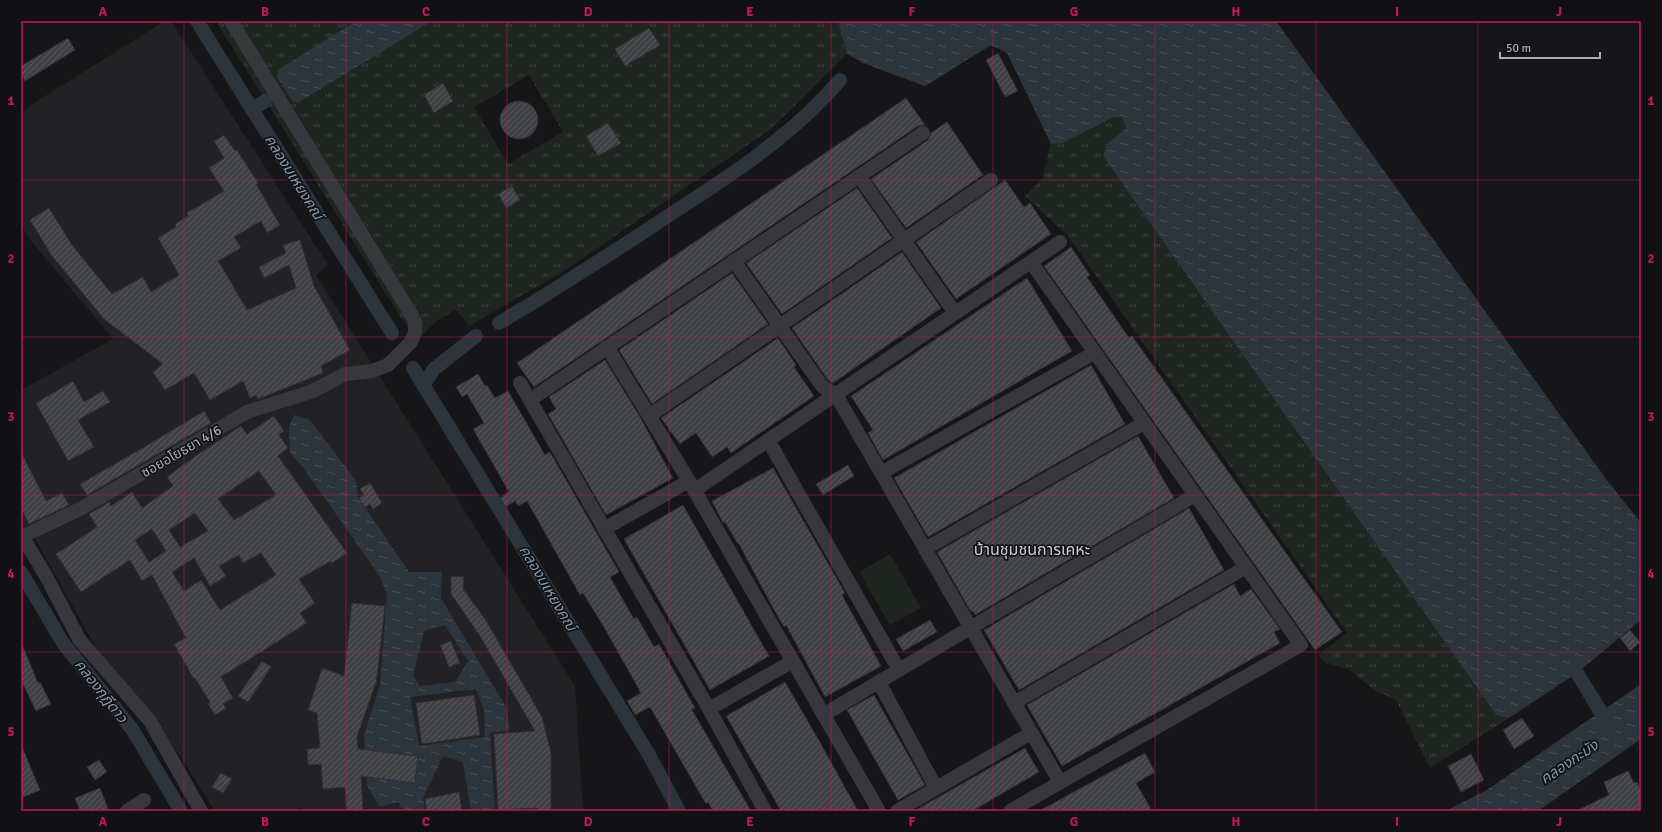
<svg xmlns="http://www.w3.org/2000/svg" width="1662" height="832" viewBox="0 0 1662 832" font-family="Signika,'Noto Sans Thai',sans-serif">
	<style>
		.built { fill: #222225 }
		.grass { fill: url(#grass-tufts); fill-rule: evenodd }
		.park { fill: #1e261f }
		.water { fill: url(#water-ripples); fill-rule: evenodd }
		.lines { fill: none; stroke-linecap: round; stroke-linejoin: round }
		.canal { stroke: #2c353c; stroke-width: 14 }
		.building { fill: url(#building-hatch); stroke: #303034; fill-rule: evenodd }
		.minor { stroke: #37383d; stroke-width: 14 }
		.grid { fill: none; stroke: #c2185b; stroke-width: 1; stroke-opacity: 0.55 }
		.labels { text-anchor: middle; stroke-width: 3.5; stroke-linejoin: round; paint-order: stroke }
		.street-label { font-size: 14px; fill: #a8adb8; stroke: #111113 }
		.water-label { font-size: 15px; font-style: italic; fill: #7f9bb3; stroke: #111113 }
		.quarter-label { font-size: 16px; fill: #c9ccd4; stroke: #111113 }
		.neatline { fill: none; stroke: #c2185b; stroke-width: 1.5 }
		.grid-label { font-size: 13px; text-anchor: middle; font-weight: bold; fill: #c2185b }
	</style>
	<defs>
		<pattern id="grass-tufts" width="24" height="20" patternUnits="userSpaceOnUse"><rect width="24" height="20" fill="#1e261f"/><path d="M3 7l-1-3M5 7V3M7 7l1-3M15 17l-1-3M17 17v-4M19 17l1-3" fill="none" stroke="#3c433d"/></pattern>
		<pattern id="water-ripples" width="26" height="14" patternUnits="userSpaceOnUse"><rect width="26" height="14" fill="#2c353c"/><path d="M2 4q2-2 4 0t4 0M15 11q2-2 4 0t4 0" fill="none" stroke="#485056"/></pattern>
		<pattern id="building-hatch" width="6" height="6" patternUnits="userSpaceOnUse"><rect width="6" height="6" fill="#404145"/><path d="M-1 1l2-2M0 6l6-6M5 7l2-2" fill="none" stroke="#595a5e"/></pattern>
	</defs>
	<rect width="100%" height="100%" fill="#161618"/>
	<polygon class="built" points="165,21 171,21 328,265 316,275 575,686 583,811 304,811 302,807 293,811 215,811 181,757 95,646 28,526 21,529 21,390 113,339 28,237 21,224 21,113 37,101"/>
	<g class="grass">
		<path d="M216 21H838L847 54 771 129 561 273 469 326 456 310 439 319 417 340 403 321ZM529 75 563 132 508 164 474 107Z"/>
		<polygon points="1114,117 1122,117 1126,128 1107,144 1103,156 1497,716 1509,718 1430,768 1396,700 1374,690 1348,669 1326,663 1318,655 1347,633 1068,236 1025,196 1042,179 1051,144 1063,143"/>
	</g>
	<polygon class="park" points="890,554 921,608 890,625 859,572"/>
	<g class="water">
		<polygon points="356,21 432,21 299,102 293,102 277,77 278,70"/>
		<polygon points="838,21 1276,21 1609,483 1641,523 1641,620 1577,673 1509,718 1497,716 1103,156 1107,144 1126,128 1122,117 1114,117 1063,143 1051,144 1007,53 991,45 925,86 863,63 847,54"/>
		<path d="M294 415 310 420 356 481 358 497 409 572H442L441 598 506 707 510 730 490 732 495 811H471L463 762 443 756 423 798 425 811H402L399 802 380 807 367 786 364 735 380 685 387 596 381 578 302 466 290 453 289 427ZM445 625 468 661 455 682 420 686 413 676 424 631ZM476 689 484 710 485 737 419 746 410 697ZM374 751 418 756 415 782Z"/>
		<polygon points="1641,684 1641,739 1538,811 1446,811 1485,791"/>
	</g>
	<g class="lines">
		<g class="canal">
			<polyline points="197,21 392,333"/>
			<polyline points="252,110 265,101"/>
			<path d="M499 323C559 288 616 250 674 212 733 174 794 134 840 80"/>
			<polyline points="413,368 648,753 679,811"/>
			<polyline points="424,384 434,369 476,336"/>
			<polyline points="21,572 63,643 132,729 181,811"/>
			<polyline points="1577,673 1610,727"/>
		</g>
	</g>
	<g class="building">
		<polygon points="649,28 660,45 625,66 615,49"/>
		<polygon points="68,38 75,50 25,81 21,74 21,66"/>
		<polygon points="998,53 1018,91 1005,97 986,60"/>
		<polygon points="443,83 453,101 434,113 424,95"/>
		<polygon points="906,98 925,125 918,126 534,387 517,363"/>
		<circle cx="519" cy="120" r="19"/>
		<polygon points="947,122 983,175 906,228 871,179 928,140 931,133"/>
		<polygon points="608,123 621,143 598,156 586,136"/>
		<polygon points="224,135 235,151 237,150 258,183 256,184 280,225 267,233 261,221 234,237 241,248 218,261 220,264 247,310 296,288 289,265 264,278 259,267 286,253 283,245 300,240 314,286 350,350 321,366 323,373 258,399 256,395 250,398 243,381 210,400 194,373 165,390 153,372 163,364 104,319 52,256 30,220 49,208 72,245 112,294 143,277 151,292 179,275 158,238 176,227 175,224 188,216 187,213 224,191 209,168 224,158 214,141"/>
		<polygon points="1005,180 1024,207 1030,203 1051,234 956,299 916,242"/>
		<polygon points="512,186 520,200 506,208 498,194"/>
		<polygon points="857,188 892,238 782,314 746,263"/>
		<polygon points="1071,247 1090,275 1087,277 1129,338 1132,336 1342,632 1315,650 1044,266"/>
		<polygon points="902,252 941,308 833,383 828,380 792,328"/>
		<polygon points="732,273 768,324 652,404 619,350"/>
		<polygon points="1027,278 1072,351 883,460 868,433 873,430 851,396"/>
		<polygon points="778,338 796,365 794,367 814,396 731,453 727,447 712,457 696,433 680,444 661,418"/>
		<polygon points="605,360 640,417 673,478 606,515 548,414 556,409 549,397"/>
		<polygon points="1091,365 1125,424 928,537 894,478"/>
		<polygon points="478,374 485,386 487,385 495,398 508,391 545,455 550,452 619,572 610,577 634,619 637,617 654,647 659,644 695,708 692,710 751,811 713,811 708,802 706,804 650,707 635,715 627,701 641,693 605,629 583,593 580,595 527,501 518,506 515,501 505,507 500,498 509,492 473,429 484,423 467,394 462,397 456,387"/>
		<polygon points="73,381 84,402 103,391 110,402 78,420 94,447 68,461 36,403"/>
		<polygon points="204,411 211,423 87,495 80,484 141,449"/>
		<path d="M274 416 284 431 279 435 288 448 278 456 347 553 332 563 331 561 299 579 315 603 300 613 307 623 221 677 233 698 223 704 226 708 215 715 208 704 210 702 195 678 194 679 174 644 186 638 152 575 142 581 130 560 81 592 56 554 97 527 89 514 109 502 111 506 132 492 142 508 173 486 167 477 194 457 241 426 247 434ZM259 471 276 495 234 520 218 499ZM195 513 208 531 180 547 169 530ZM152 529 166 551 149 562 135 540ZM261 553 276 575 220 610 201 580 184 591 172 572 194 558 210 586 226 576 219 566 239 555 243 563Z"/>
		<polygon points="1138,436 1174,498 975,615 973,611 971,612 937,552"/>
		<polygon points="21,452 46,501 62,493 69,505 29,524 21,508"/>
		<polygon points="848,465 854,476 823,495 816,484"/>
		<polygon points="773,468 845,593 842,595 881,666 825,697 786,625 784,627 772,606 739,544 738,544 725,522 723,523 712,501"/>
		<polygon points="370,483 382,503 373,509 370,504 365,507 359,498 364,495 360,489"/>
		<polygon points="683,505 769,656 710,690 624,539"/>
		<polygon points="1189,508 1224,570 1019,690 984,630"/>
		<polygon points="451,576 464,577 463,589 485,619 542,717 551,753 551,811 536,811 538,808 498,810 494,734 535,731 480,636 451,594"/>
		<polygon points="1234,584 1240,596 1251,589 1280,629 1274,632 1280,643 1062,766 1027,705"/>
		<polygon points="352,603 385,606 376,685 375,685 357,737 358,749 418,756 415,783 361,776 363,811 347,811 345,787 323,789 321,764 308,765 307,749 320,748 317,713 308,710 322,668 344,676"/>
		<polygon points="930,620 937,632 903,651 896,639"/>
		<polygon points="1630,630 1640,642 1630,651 1620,638"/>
		<polygon points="451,641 460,663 449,667 440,645"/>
		<polygon points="21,642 38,683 40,682 51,704 36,711 21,680"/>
		<polygon points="262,661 271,667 248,702 238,696"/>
		<polygon points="785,682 821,744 858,811 781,811 726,716"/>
		<polygon points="474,695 480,735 422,744 416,703"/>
		<polygon points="874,695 925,785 898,800 847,710"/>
		<polygon points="1522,718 1534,736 1514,749 1503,730"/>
		<polygon points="21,744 40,790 21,798"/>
		<polygon points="1025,748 1039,772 972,811 914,811"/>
		<polygon points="1145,753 1155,772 1136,783 1152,811 1039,811"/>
		<polygon points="1471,754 1484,780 1461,792 1448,766"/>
		<polygon points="99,760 107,772 95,780 87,767"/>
		<polygon points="1628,771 1634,783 1637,782 1641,791 1641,811 1576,811 1609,795 1604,782"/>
		<polygon points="221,773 232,779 223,793 212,787"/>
		<polygon points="100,788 109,811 80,811 75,798"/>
		<polygon points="459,792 462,811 427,811 425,799"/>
	</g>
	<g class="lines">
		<g class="minor">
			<polyline points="859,176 955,313"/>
			<polyline points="734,261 822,386 836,395 1060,782"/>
			<polyline points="607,347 689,481 879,811"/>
			<polyline points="520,383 709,709 765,811"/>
			<polyline points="530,400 923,133"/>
			<polyline points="649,416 991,180"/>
			<polyline points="768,440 899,670"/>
			<polyline points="881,473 1094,353"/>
			<polyline points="695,490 1060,242"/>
			<polyline points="604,529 689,481"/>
			<polyline points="22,536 46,576 79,639 150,721 201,811"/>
			<polyline points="21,537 82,508 247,412 313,391 345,374 372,371 388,365 411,342 415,332 415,322 411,314 231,21"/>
			<polyline points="925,549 1144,423"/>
			<polyline points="879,682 936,788"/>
			<polyline points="1014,703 1246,567"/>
			<polyline points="709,709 793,661"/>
			<polyline points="823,715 1195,495"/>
			<polyline points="127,811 144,800"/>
			<polyline points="897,811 1031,733"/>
			<polyline points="1010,811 1301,645 1031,262"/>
		</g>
	</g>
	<path class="grid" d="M184 21V811M346 21V811M507 21V811M669 21V811M831 21V811M993 21V811M1155 21V811M1316 21V811M1478 21V811M21 180H1641M21 337H1641M21 495H1641M21 652H1641"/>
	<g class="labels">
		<g class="street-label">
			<text transform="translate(181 451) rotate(-30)" y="5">ซอยอโยธยา 4/6</text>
		</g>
		<g class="water-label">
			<text transform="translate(294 177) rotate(58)" y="5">คลองมเหยงคณ์</text>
			<text transform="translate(548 588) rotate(59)" y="5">คลองมเหยงคณ์</text>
			<text transform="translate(101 691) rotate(52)" y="5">คลองกุฎีดาว</text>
			<text transform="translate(1569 762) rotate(-34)" y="5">คลองกะมัง</text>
		</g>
		<g class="quarter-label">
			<text x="1032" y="555">บ้านชุมชนการเคหะ</text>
		</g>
	</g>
	<rect width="1662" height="832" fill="none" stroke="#111113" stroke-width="44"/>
	<path d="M1500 52v6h100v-6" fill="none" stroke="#a8adb8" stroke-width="2"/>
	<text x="1506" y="52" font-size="12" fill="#a8adb8" stroke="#111113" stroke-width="3" paint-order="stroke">50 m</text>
	<rect x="22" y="22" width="1618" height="788" class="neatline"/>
	<g class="grid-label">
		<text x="103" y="16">A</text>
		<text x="265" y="16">B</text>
		<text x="426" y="16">C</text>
		<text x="588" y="16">D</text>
		<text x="750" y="16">E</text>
		<text x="912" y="16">F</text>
		<text x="1074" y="16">G</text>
		<text x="1236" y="16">H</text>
		<text x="1397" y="16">I</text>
		<text x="1559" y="16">J</text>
		<text x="11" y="105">1</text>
		<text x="1651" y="105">1</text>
		<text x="11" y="263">2</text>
		<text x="1651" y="263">2</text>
		<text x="11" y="421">3</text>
		<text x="1651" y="421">3</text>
		<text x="11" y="578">4</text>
		<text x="1651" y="578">4</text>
		<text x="11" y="736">5</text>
		<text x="1651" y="736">5</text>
		<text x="103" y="826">A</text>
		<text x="265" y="826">B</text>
		<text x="426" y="826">C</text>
		<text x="588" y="826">D</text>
		<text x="750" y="826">E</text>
		<text x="912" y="826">F</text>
		<text x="1074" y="826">G</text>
		<text x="1236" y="826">H</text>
		<text x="1397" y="826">I</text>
		<text x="1559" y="826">J</text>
	</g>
</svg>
